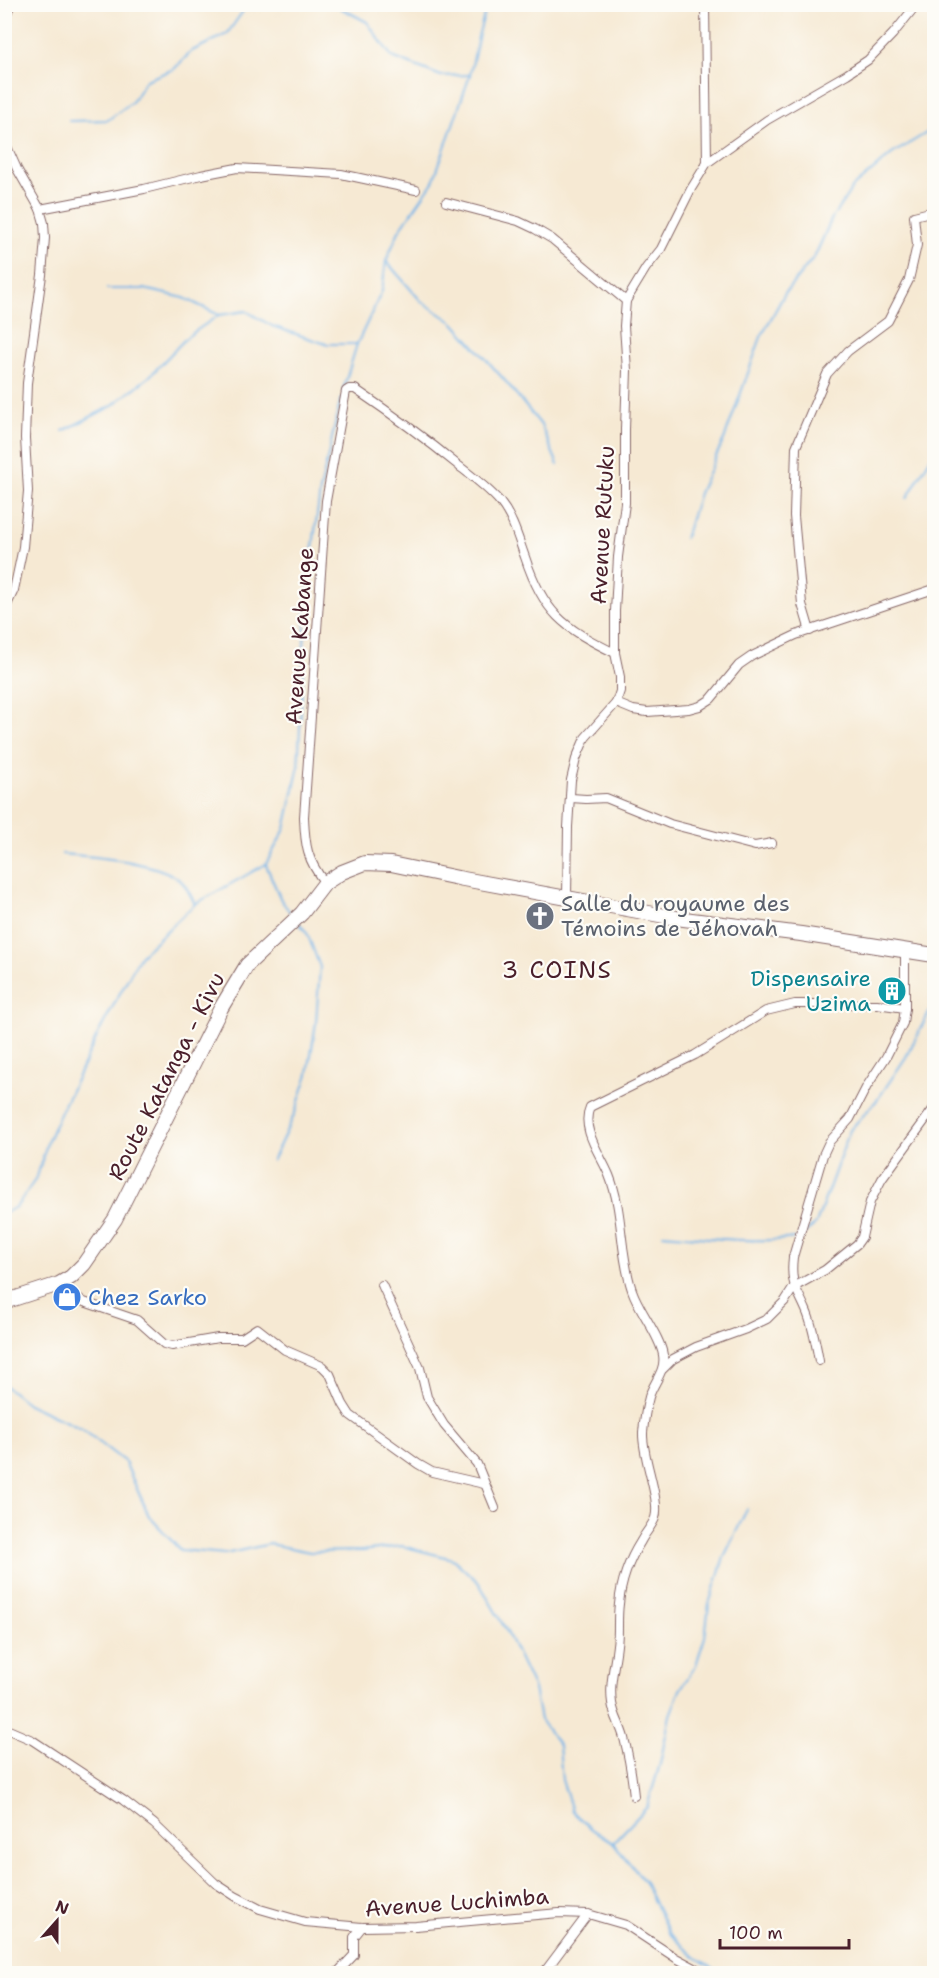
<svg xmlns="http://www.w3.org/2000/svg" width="939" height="1978" viewBox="0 0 939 1978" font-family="'Shantell Sans',sans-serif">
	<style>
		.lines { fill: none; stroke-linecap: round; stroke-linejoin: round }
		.stream { stroke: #74b4e8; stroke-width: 2 }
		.minor-casing { stroke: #866666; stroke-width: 10 }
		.trunk-casing { stroke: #866666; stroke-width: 16 }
		.minor { stroke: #fff; stroke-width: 8 }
		.trunk { stroke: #fff; stroke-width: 14 }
		.labels { text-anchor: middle; stroke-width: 4.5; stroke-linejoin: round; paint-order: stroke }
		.street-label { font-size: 22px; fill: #4a1f2b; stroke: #fdfcf7 }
		.worship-label { font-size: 22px; fill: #5b616d; stroke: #fdfcf7; text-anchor: start }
		.culture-label { font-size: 22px; fill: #0d838f; stroke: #fdfcf7; text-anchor: end }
		.shop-label { font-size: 22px; fill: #366cbe; stroke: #fdfcf7; text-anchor: start }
		.neighbourhood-label { font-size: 24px; letter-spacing: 1.5px; fill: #4a1f2b; stroke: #fdfcf7 }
	</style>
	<rect width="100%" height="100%" fill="#fdfcf7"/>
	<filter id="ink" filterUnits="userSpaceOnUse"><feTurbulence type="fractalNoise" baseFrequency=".0167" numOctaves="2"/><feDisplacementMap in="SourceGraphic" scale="12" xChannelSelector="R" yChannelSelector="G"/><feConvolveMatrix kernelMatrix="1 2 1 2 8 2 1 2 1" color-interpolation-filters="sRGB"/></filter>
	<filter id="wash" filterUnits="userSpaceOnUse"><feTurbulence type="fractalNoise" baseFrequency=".008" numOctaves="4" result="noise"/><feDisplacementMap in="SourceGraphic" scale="24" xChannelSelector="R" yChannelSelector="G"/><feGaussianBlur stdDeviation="1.35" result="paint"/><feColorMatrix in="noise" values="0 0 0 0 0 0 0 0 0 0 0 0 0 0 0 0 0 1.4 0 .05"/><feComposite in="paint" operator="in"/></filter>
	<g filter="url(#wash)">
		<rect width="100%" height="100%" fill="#f6e9d3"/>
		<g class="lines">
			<g class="stream">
				<polyline points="333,4 367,22 392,57 441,76 470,75"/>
				<polyline points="69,121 108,120 132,102 146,80 174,69 192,51 227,34 248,4"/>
				<polyline points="386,261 421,301 454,323 507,383 541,425 558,465"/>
				<polyline points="107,289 144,289 184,298 219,315"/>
				<polyline points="343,390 357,344 382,291 386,261 399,231 433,182 470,75 479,33 487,4"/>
				<polyline points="63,431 110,407 149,377 187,337 219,315 246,311 272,326 326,344 357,344"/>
				<polyline points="907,498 934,452"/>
				<polyline points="685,538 699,493 725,437 761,337 785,293 815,256 832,218 852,188 892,154 928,132 934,130"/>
				<path d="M62 854C91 857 164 861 183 883 188 889 191 897 195 904"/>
				<polyline points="266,865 281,900 293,916"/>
				<polyline points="272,1161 295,1113 308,1074 316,1022 320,967 307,933 298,922"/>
				<polyline points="4,1214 17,1206 37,1177 48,1140 65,1103 99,1032 140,956 195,904 266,864 285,829 298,770 306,603 320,491 341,398"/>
				<path d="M663 1234C706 1237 752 1244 795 1238"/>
				<polyline points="803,1234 816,1224 850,1130 878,1099 906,1057 934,1003"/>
				<polyline points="4,1385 28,1404 82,1429 125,1462 149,1516 180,1550 225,1554 270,1544 310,1552 362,1551 402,1546 453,1559 479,1583 506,1630 534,1689 540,1720 559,1745 562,1780 572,1811 590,1828 613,1843 644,1881 669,1933 695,1957 723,1974"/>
				<polyline points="613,1843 647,1807 660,1764 670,1715 680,1690 696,1665 705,1637 709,1604 724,1557 747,1509"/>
			</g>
		</g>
	</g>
	<g filter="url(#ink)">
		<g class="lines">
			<g class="minor-casing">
				<g id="minor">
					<polyline points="705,4 707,163"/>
					<polyline points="4,20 11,4"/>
					<polyline points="4,140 17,169 40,209 44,223 45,238 42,275 27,383 25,438 28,491 23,547 14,590 4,611"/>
					<polyline points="446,202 518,221 535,229 552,239 626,301"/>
					<polyline points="40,209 144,189 201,175 237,168 341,174 416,190"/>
					<polyline points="810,631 802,604 794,516 796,447 827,374 848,351 888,321 909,280 917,245 914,216 934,211"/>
					<polyline points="616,703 633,710 647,712 689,709 700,706 711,699 739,665 752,656 796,635 934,589"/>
					<polyline points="571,798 586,799 606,798 670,824 755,846 772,843"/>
					<path d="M325 883C307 860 305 846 304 817L326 501 346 391 349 389H355C392 414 425 438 459 466 473 477 489 489 500 502 513 518 518 538 525 557 543 612 563 628 615 653"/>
					<polyline points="567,897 568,827 571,780 576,759 585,738 616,703 620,691 620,677 615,653 615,611 618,557 625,503 625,429 627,370 624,326 626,301 646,268 661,249 691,189 707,163 767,120 847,74 868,60 893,34 917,4"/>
					<polyline points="59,1284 84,1302 137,1320 164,1344 172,1346 218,1338 242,1338 257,1328 285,1350 322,1366 330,1374 343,1404 350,1415 418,1464 432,1472 484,1484"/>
					<polyline points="382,1285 420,1368 427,1397 444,1425 477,1464 495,1508"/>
					<path d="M819 1361C816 1344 813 1326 806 1310 796 1287 790 1284 793 1257L823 1155 829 1142 850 1119 867 1086 886 1057 903 1023 905 1008V951"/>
					<polyline points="663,1369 673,1359 696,1347 746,1329 767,1319 785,1301 794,1287 825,1270 857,1244 862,1237 870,1202 882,1179 934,1108"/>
					<polyline points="4,1728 32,1740 123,1800 154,1824 215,1883 235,1896 260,1909 305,1922 362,1927 416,1926 559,1913 588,1914 626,1925 676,1958 706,1974"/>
					<path d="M634 1796C632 1776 629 1757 624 1738 621 1726 614 1716 612 1703 609 1683 615 1665 617 1645 619 1632 617 1618 619 1604 621 1582 629 1560 641 1541 645 1533 652 1526 655 1518 661 1500 642 1457 643 1433 644 1421 646 1408 649 1397 653 1383 666 1371 663 1355 660 1336 639 1311 632 1290 619 1252 624 1212 609 1175 601 1155 580 1129 590 1107L695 1055 766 1011 795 1004H877L905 1008"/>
					<polyline points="336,1974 354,1955 354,1937 362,1927"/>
					<polyline points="543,1974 588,1914"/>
				</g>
			</g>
			<g class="trunk-casing">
				<polyline id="trunk" points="4,1302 59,1284 71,1277 84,1264 115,1219 221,1008 247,965 302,913 325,883 342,872 365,863 391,864 458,878 676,918 801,934 934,955"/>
			</g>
			<use href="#minor" class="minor"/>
			<use href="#trunk" class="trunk"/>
		</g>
	</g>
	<defs>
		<g id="church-disc" transform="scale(1.5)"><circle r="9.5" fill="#6b7280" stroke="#fdfcf7"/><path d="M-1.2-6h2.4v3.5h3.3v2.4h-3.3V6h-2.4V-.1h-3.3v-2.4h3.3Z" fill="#fff"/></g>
		<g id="building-disc" transform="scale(1.5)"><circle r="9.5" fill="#0f9aa8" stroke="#fdfcf7"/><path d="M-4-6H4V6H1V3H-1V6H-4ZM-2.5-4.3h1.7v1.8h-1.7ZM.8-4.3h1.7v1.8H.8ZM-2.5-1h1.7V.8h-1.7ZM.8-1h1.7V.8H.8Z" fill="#fff"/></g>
		<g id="shop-disc" transform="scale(1.5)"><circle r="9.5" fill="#3f7fe0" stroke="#fdfcf7"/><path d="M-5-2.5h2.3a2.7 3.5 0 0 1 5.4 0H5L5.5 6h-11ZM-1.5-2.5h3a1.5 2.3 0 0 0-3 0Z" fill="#fff"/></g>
	</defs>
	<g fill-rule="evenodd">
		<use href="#church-disc" x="540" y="916"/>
		<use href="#building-disc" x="892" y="991"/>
		<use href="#shop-disc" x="67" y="1297"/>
	</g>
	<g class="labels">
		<g class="street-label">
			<text transform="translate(602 525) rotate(-87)" y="8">Avenue Rutuku</text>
			<text transform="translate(299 636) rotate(-86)" y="8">Avenue Kabange</text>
			<text transform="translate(166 1076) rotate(-63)" y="8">Route Katanga - Kivu</text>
			<text transform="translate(457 1902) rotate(-4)" y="8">Avenue Luchimba</text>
		</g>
		<g class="worship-label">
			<text x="561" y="911">Salle du royaume des<tspan x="561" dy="25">Témoins de Jéhovah</tspan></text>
		</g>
		<g class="culture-label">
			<text x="871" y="986">Dispensaire<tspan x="871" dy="25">Uzima</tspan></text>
		</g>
		<g class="shop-label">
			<text x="88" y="1305">Chez Sarko</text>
		</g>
		<g class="neighbourhood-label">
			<text x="557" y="978">3 COINS</text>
		</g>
	</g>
	<rect width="939" height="1978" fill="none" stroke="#fdfcf7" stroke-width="24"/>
	<g transform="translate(57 1921) rotate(21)" stroke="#fdfcf7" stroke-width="4.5" paint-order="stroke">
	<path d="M0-4.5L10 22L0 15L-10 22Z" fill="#4a1f2b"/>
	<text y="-9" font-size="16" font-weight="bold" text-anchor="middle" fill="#4a1f2b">N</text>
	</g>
	<path d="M720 1939v9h129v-9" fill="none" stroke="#4a1f2b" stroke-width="3"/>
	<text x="729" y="1939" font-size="18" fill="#4a1f2b" stroke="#fdfcf7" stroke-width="4.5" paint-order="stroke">100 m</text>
</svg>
